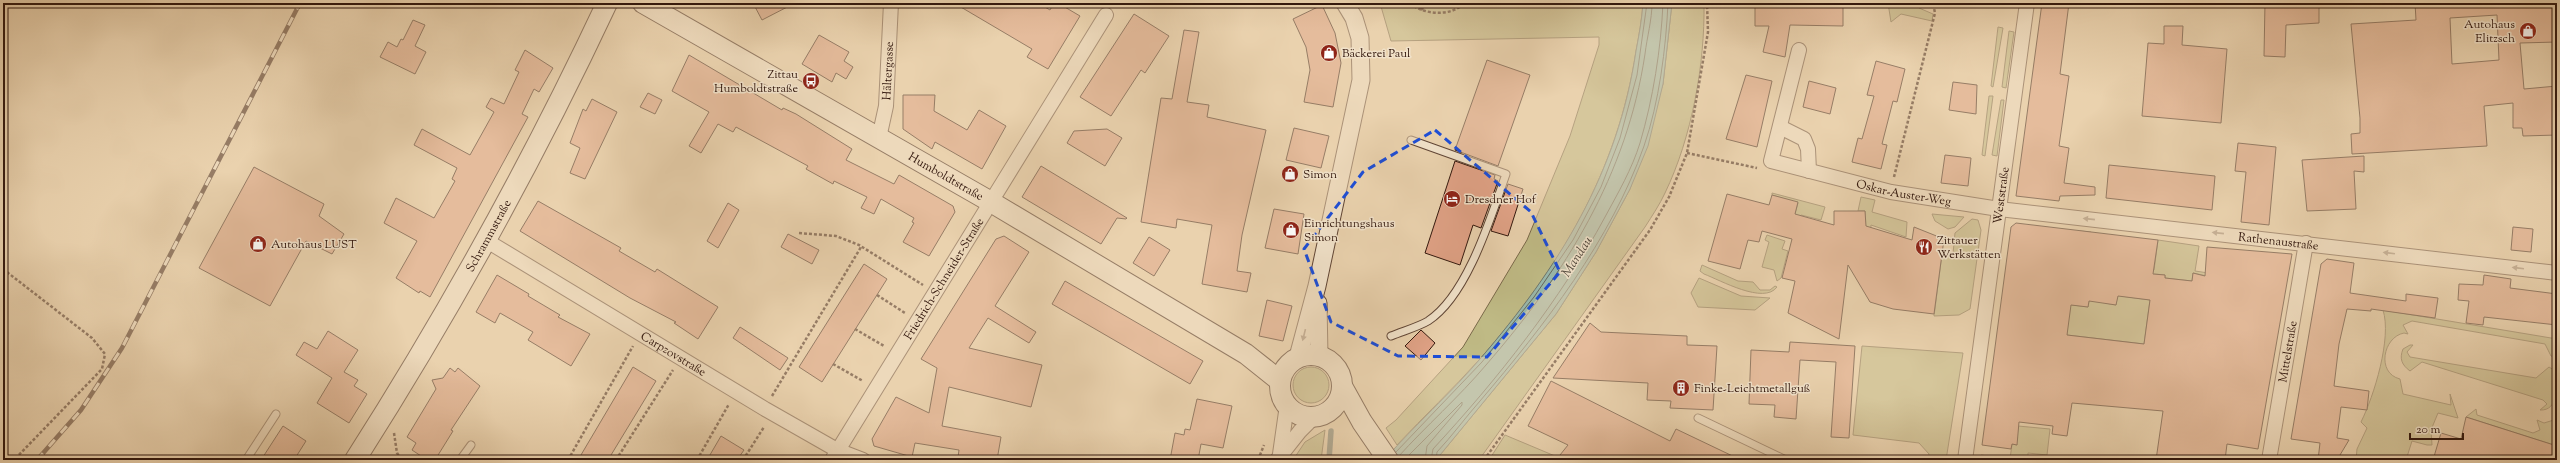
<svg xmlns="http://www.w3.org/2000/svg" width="2560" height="463" viewBox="0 0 2560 463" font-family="'Sorts Mill Goudy',serif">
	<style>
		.green { fill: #bfba85; stroke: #79694a }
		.water { fill: #98b8ac; stroke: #70786d }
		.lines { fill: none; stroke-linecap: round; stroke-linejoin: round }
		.shore { stroke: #66685d; stroke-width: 1 }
		.stream { stroke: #70786d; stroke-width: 5.5 }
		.building { fill: #e0a286; stroke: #33180e; fill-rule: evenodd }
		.service-casing { stroke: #614636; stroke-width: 9 }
		.minor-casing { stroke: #614636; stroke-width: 16 }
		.tertiary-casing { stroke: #614636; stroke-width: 19 }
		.secondary-casing { stroke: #33180e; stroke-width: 22 }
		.path { stroke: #33180e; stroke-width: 2.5; stroke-dasharray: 3 2; stroke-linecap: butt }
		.service { stroke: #f1e2ca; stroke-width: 7 }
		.minor { stroke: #f1e2ca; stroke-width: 14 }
		.tertiary { stroke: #f1e2ca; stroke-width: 17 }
		.secondary { stroke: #f1e2ca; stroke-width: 20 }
		.rail-casing { stroke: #33180e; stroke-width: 4.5 }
		.rail { stroke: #f1e2ca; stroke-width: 3; stroke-dasharray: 9; stroke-linecap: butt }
		.oneway { fill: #9c8775 }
		.marked { fill: none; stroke: #1d4ed8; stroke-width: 3; stroke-dasharray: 8 5; stroke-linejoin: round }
		.labels { text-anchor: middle; stroke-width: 3; stroke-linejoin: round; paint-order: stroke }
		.poi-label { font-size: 12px; fill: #33180e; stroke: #f1e2ca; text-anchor: start }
		.street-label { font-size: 12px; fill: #33180e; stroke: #f1e2ca }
		.water-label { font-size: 13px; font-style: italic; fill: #51483d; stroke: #f1e2ca }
	</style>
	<rect width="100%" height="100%" fill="#ead2ae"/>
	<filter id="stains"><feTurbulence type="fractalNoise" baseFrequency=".005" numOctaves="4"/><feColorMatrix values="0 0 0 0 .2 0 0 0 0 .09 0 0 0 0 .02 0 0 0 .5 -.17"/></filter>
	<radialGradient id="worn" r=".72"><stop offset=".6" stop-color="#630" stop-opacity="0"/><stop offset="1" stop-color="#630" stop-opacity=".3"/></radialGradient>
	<g class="green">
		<path d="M1380 3H1643C1642 19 1639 35 1636 51 1618 171 1559 270 1479 360 1453 389 1424 416 1397 445L1386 428 1396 420 1463 347 1527 240 1570 136 1599 45V37L1391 41Z"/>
		<path d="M1672 3H1704C1705 64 1692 137 1665 193 1660 204 1652 216 1645 227L1479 460H1440V455L1556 314 1596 252 1630 189 1663 84Z"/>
		<polygon points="1888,3 1920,3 1919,8 1933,14 1932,21 1901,14 1891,22"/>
		<polygon points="1998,27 2003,28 1993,87 1991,86"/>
		<polygon points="2009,31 2014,32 2006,88 2002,87"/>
		<polygon points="1989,96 1993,96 1985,156 1982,155"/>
		<polygon points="2001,100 2004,100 1997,156 1992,155"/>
		<polygon points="1772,193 1825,207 1821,220 1801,215 1794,236 1789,235 1798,203 1772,195"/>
		<polygon points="1861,197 1875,200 1872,212 1907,222 1906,237 1871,225 1870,241 1866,242 1865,211 1858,211"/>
		<polygon points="1932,214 1964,217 1955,227 1948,229 1935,221"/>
		<polygon points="1972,219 1978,220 1981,230 1970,309 1959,315 1934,316 1942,254 1953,254 1955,233"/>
		<polygon points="2080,231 2091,232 2088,262 2105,303 2116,305 2121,266 2154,270 2158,240 2199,246 2195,271 2215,274 2207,276 2193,273 2192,281 2165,278 2165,275 2154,274 2153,276 2121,296 2150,300 2144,344 2067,335 2065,304 2088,307 2091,290"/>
		<polygon points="1767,235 1785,241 1782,249 1788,251 1781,278 1777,281 1774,270 1762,267 1769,242 1765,240"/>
		<path d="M1702 265 1738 281 1753 282 1760 290H1770L1775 286 1777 287C1764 305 1720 280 1704 274L1700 271Z"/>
		<polygon points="1699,278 1741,296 1770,298 1755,310 1698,307 1691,293"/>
		<path d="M2383 310 2557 339V358L2551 356 2545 344 2412 321 2403 325 2408 334 2404 333C2383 337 2376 373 2400 379L2403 394 2451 405 2450 394 2458 418 2438 413 2431 430 2432 445H2427L2412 441 2406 460H2356L2357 449 2367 428 2361 422C2374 396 2392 338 2383 310Z"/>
		<path d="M2410 345H2413L2407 352 2410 357 2536 378 2549 367 2557 372C2557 385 2559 411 2540 410L2547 404 2543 400 2422 362 2410 371C2402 365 2399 359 2403 349Z"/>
		<polygon points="1862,346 1963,353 1946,460 1928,460 1929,454 1919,443 1853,435"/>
		<circle cx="1311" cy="385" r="18"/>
		<polygon points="2021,407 2018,426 2050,429 2047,455 2028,453 2028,460 1980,460 1981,455 2010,459 2012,444 2017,445 2013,438"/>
		<polygon points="2476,409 2477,415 2533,433 2540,430 2537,420 2544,423 2557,419 2557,446 2466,417"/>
		<polygon points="1325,430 1321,460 1293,460 1305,442"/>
		<polygon points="1505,435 1555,456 1552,460 1489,460"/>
	</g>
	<path class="water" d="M1643 3H1672L1663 84 1648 146 1630 189 1596 252 1556 314 1440 455V460H1384C1415 425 1450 394 1480 359 1559 267 1618 173 1636 51 1639 35 1642 19 1643 3Z"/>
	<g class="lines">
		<g class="shore">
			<polyline points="1396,452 1482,362 1534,297 1573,240 1601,187 1620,138 1637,75 1647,3"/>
			<path d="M1398 457C1426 426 1459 397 1486 365 1565 274 1627 175 1645 54 1647 37 1652 20 1652 3"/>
			<polyline points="1404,460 1462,402 1462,405 1427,446 1425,460"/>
			<path d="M1431 460 1433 449C1497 380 1561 299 1605 217 1618 193 1632 169 1640 143 1653 99 1661 49 1663 3"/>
			<path d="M1436 460 1437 452C1452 436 1465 418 1480 401 1544 326 1611 240 1644 146 1659 103 1666 48 1668 3"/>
		</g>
		<polyline class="stream" points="1329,460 1331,431"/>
	</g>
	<g class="building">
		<polygon points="753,3 795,3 762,20"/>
		<polygon points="954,3 1038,3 1050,10 1054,3 1058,3 1080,16 1048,69 1027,57 1032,49"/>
		<polygon points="1755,3 1843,3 1843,26 1790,25 1785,57 1763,52 1769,26 1755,26"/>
		<polygon points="2042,3 2069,3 2060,74 2069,76 2059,146 2069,148 2064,183 2095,187 2095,195 2060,196 2059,201 2016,196"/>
		<polygon points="2265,3 2319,3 2319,23 2286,25 2285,57 2264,56"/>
		<path d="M2415 3H2557V42L2520 43 2524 89 2557 86V135L2523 136 2522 128H2513V103L2484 106 2487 146 2352 154 2351 134 2360 133V118L2351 24 2416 20ZM2497 15 2499 60 2452 64 2450 18Z"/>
		<polygon points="1322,5 1335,33 1341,63 1333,107 1304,102 1310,70 1306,47 1293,19"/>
		<polygon points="1134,14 1169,36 1145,73 1141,70 1111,116 1080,97"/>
		<polygon points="413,20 425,25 415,46 426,52 415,74 380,57 388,42 397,47 401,39 403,40"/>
		<polygon points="2164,26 2183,26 2182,45 2227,49 2221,123 2142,116 2148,43 2164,44"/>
		<polygon points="1184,30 1199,32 1187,102 1209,105 1207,117 1266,130 1242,235 1237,271 1251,273 1247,292 1202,284 1212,225 1177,219 1176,228 1141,222 1161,98 1172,99"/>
		<polygon points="819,35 849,52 844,61 853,67 846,79 836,73 832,82 802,64"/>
		<polygon points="525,50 553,68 539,92 534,89 522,114 528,117 430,297 420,291 419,293 396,278 417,241 384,223 396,198 434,218 455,181 452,179 457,168 414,145 422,129 470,155 494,112 486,107 491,98 504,104 519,72 515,70"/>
		<polygon points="689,55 782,110 783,108 796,114 852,149 846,160 894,184 899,175 953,206 955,212 929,256 903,242 914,223 912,222 914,218 881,199 874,214 861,208 867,197 834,181 833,184 806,169 808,166 736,127 733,132 718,124 701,153 689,146 709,112 672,91"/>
		<polygon points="1487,60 1530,75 1498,166 1455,150"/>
		<polygon points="1876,61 1905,69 1897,102 1893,101 1882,144 1887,145 1881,169 1852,162 1858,138 1862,139 1874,96 1867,95"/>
		<polygon points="1746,75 1772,81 1757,147 1726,139"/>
		<polygon points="1809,81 1836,88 1830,114 1803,107"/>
		<polygon points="1953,82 1977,85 1976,114 1949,110"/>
		<polygon points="648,93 662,100 655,114 640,107"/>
		<polygon points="903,95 935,95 934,111 967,130 979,110 1006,126 982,169 935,142 932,149 903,129"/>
		<polygon points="592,99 617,112 585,179 570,173 580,148 570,143 583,109 586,111"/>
		<polygon points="1294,128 1329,136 1321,168 1286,160"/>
		<polygon points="1107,129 1122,138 1105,166 1067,143 1074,131"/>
		<polygon points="2238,143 2276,147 2269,225 2241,222 2246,172 2235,171"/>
		<polygon points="1945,155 1971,158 1968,186 1941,183"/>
		<polygon points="2364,156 2364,172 2354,171 2356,209 2307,211 2302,160"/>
		<polygon points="1455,161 1495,175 1494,179 1498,181 1481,228 1473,225 1460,265 1425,253"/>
		<polygon points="2109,165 2215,176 2212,210 2106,198"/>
		<polygon points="1041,166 1127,218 1126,219 1117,218 1101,244 1022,197"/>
		<polygon points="254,167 324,204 319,216 344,234 332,254 306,241 270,306 199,268"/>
		<polygon points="1508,184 1523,189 1508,236 1491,231"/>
		<polygon points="1727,194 1769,205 1772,195 1798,202 1795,214 1834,225 1834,211 1865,211 1866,226 1912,240 1914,227 1944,239 1934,314 1893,309 1870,302 1848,265 1839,339 1788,313 1795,281 1782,278 1792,239 1762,231 1759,242 1748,240 1740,269 1708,261"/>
		<polygon points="538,201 621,248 619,251 655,272 657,269 718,307 698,339 674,323 676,322 630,298 520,231"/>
		<polygon points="728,203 739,210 718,248 707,241"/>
		<polygon points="1274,209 1304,214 1298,254 1265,248"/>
		<path d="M2016 223 2158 240 2153 274 2165 275V278L2192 281 2193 273 2205 276 2207 247 2292 254 2258 449 2227 444 2225 460H2156L2163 411 2072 403 2067 436 2052 434 2053 426 2019 422 2017 445 2012 444 2011 449 1982 445 2011 227ZM2118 296 2150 300 2144 344 2067 335 2071 305 2088 307 2089 301 2116 305Z"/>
		<polygon points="2513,227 2533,229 2531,252 2511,250"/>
		<polygon points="788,234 819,250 812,264 781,247"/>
		<polygon points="1004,236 1029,252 995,306 1036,332 1029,343 988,318 969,348 1042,365 1031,407 949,387 942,426 1001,437 997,460 958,457 959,450 915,443 912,457 874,446 872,439 896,397 929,413 937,368 921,359 996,239"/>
		<polygon points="1149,237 1170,250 1154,276 1133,263"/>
		<polygon points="2327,259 2354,263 2350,293 2406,301 2406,294 2438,298 2435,318 2371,309 2371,311 2347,309 2339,344 2334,386 2369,391 2367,410 2341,407 2337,438 2349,440 2337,460 2318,460 2320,443 2291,439 2321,264"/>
		<polygon points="864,264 887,279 822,382 799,367"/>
		<polygon points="497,275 529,294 528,296 560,315 558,317 590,334 571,366 528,340 533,332 500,313 495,323 476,312"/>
		<polygon points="2484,275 2511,279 2510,288 2557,294 2557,325 2484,317 2483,325 2466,323 2469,301 2458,300 2459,284 2483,285"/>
		<polygon points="1065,281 1203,361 1190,384 1052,304"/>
		<polygon points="1267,300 1292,306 1283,341 1259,336"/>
		<polygon points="1590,323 1601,332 1687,336 1687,345 1717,346 1713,410 1670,408 1671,401 1647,400 1648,383 1553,378"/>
		<polygon points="740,327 788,358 780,370 733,338"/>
		<polygon points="1421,330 1435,343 1421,360 1405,346"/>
		<polygon points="328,331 358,350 344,372 358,380 354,386 367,394 349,423 317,403 332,378 296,355 304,342 317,349"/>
		<polygon points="1790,342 1855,346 1849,438 1831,437 1836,362 1800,360 1796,419 1774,417 1775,405 1749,404 1751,350 1789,352"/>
		<polygon points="633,367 656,381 608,460 578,460"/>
		<polygon points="450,368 455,372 458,368 480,386 451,430 453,431 435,460 427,460 412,450 416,443 407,437 436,389 432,380 443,378"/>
		<polygon points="1551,381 1670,441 1676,429 1741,460 1556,460 1568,445 1528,426"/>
		<polygon points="1197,399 1232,406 1223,448 1201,444 1198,460 1170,460 1175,433 1184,435 1185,429 1190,430"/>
		<polygon points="2466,417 2557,446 2553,460 2433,460 2441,433 2461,439"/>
		<polygon points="283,426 306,441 294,460 261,460"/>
		<polygon points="721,436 744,450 737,460 707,460"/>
	</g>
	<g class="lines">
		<g class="service-casing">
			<g id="service">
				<path d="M1391 336C1403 331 1418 327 1428 321 1467 296 1491 217 1506 174L1411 140"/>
				<polyline points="1698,418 1786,460"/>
				<polyline points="246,460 276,414"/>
				<polyline points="460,460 471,445"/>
			</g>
		</g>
		<g class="minor-casing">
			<g id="minor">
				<path id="s1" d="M1799 50 1771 161 1891 192 1999 209 2557 273"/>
				<polyline points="1780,127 1804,139 1808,149 1809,171"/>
				<path id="s2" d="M879 138 886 106 891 3"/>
				<path id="s3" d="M487 241 765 409 837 450 863 460"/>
				<polyline points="1280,454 1287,405"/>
				<path id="s4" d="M832 460 1106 15"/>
				<polyline points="1277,460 1300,431 1315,416"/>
				<path id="s5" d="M1965 460 2027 3"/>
				<path id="s6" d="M2269 460 2306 243"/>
			</g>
		</g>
		<g class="tertiary-casing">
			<g id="tertiary">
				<polyline points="1318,303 1319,356"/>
				<polyline points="1298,357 1317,286 1361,80 1360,38 1354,18 1345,3"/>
			</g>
		</g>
		<g class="secondary-casing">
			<g id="secondary">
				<path id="s7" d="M643 3 991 202 1246 354 1280 381"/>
				<circle cx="1311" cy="386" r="31"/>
				<polyline points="1342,386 1362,422 1388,460"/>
				<path id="s8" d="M355 460C450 311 532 163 607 3"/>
			</g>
		</g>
		<g class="path">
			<path d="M1410 3C1423 15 1452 17 1464 3"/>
			<polyline points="1521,3 1523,5"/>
			<polyline points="1421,10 1428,3"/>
			<polyline points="1687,153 1757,168"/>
			<polyline points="1894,177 1935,13 1933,3"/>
			<polyline points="799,233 836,236 859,245 923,285"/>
			<polyline points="3,269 92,338 105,354 102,369 14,460"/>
			<polyline points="877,295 905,313"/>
			<polyline points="855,329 884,346"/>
			<polyline points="833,364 863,381"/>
			<polyline points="772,396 861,247"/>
			<polyline points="394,433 397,453 402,460"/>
			<polyline points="568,460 633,346"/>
			<polyline points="616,460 673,370"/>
			<polyline points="697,460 729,404"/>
			<polyline points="743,460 764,427"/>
			<polyline points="1258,460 1264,445"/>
			<polyline points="1484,460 1650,230 1669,197 1687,153 1708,32 1707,3"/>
		</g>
		<use href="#service" class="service"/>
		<use href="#minor" class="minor"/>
		<use href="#tertiary" class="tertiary"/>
		<use href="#secondary" class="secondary"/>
		<g class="rail-casing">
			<polyline id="rail" points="37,460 81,410 122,348 300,3"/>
		</g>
		<use href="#rail" class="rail"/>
	</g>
	<defs><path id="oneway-solid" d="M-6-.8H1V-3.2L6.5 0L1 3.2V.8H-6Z"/></defs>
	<g class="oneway">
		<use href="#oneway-solid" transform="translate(2089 219) rotate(-174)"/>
		<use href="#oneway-solid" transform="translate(2218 233) rotate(-174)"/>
		<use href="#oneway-solid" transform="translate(2389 253) rotate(-173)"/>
		<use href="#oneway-solid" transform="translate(2518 268) rotate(-173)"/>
		<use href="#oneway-solid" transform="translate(1304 335) rotate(104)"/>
	</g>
	<path d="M0 0H2560V463H0ZM1435 130 1531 212 1560 272 1487 357 1398 356 1331 322 1304 249 1363 172Z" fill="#ead2ae" fill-opacity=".55" fill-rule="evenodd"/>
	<path class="marked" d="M1435 130 1531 212 1560 272 1487 357 1398 356 1331 322 1304 249 1363 172Z"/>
	<defs>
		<g id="shop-disc" transform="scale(0.9)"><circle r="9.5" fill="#8f2418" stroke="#f1e2ca"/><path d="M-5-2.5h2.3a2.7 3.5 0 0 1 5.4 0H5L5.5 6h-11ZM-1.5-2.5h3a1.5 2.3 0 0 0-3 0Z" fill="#fff"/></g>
		<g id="bus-disc" transform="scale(0.9)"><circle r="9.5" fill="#8f2418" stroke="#f1e2ca"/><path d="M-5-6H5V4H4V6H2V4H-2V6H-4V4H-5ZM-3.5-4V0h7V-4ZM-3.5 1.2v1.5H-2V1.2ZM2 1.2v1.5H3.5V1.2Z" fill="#fff"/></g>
		<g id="hotel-disc" transform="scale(0.9)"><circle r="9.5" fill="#8f2418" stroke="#f1e2ca"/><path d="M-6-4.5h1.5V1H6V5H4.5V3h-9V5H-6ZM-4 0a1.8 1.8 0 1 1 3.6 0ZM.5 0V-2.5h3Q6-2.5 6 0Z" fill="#fff"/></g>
		<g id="restaurant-disc" transform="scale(0.9)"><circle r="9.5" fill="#8f2418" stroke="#f1e2ca"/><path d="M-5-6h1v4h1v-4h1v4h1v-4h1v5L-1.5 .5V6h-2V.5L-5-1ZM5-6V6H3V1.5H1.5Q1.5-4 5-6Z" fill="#fff"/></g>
		<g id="building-disc" transform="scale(0.9)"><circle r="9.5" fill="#8f2418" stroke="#f1e2ca"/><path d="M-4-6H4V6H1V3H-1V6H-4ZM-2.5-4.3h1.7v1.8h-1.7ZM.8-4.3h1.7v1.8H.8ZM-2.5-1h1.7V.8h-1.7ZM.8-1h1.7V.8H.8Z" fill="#fff"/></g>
	</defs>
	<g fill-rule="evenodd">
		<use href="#shop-disc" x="2528" y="31"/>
		<use href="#shop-disc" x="1329" y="53"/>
		<use href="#bus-disc" x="811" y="81"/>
		<use href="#shop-disc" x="1290" y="174"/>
		<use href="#hotel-disc" x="1452" y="199"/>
		<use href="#shop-disc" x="1291" y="230"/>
		<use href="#shop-disc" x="258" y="244"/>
		<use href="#restaurant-disc" x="1924" y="247"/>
		<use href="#building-disc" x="1681" y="388"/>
	</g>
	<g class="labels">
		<g class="poi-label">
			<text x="2515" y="28" text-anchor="end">Autohaus<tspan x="2515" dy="14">Elitzsch</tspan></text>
			<text x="1342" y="57">Bäckerei Paul</text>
			<text x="798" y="78" text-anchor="end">Zittau<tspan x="798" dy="14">Humboldtstraße</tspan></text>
			<text x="1303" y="178">Simon</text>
			<text x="1465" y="203">Dresdner Hof</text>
			<text x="1304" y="227">Einrichtungshaus<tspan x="1304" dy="14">Simon</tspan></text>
			<text x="1937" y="244">Zittauer<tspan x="1937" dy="14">Werkstätten</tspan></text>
			<text x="271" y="248">Autohaus LUST</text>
			<text x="1694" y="392">Finke-Leichtmetallguß</text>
		</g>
		<g class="street-label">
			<text dy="4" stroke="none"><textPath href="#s2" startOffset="68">Hältergasse</textPath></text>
			<text dy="4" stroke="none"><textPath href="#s7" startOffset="349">Humboldtstraße</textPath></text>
			<text dy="4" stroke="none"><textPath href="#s1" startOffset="251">Oskar-Auster-Weg</textPath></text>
			<text dy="4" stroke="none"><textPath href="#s5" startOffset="267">Weststraße</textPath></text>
			<text dy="4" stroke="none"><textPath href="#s8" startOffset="261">Schrammstraße</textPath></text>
			<text dy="4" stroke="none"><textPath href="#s1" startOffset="629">Rathenaustraße</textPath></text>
			<text dy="4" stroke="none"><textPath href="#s4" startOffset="213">Friedrich-Schneider-Straße</textPath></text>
			<text dy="4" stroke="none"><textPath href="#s6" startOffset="110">Mittelstraße</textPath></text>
			<text dy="4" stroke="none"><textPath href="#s3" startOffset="218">Carpzovstraße</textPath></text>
		</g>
		<g class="water-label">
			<text transform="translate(1576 256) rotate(-57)" y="5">Mandau</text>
		</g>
	</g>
	<rect width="2560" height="463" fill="none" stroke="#ead2ae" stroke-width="16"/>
	<rect x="4" y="4" width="2552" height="455" fill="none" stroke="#33180e" stroke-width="2"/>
	<rect x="8" y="8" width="2544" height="447" fill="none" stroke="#33180e"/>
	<path d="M2410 433v6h53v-6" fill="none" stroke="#33180e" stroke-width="2"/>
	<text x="2416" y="433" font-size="12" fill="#33180e" stroke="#f1e2ca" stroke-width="3" paint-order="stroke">20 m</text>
	<rect width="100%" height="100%" filter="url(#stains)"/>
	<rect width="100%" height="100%" fill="url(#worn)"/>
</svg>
